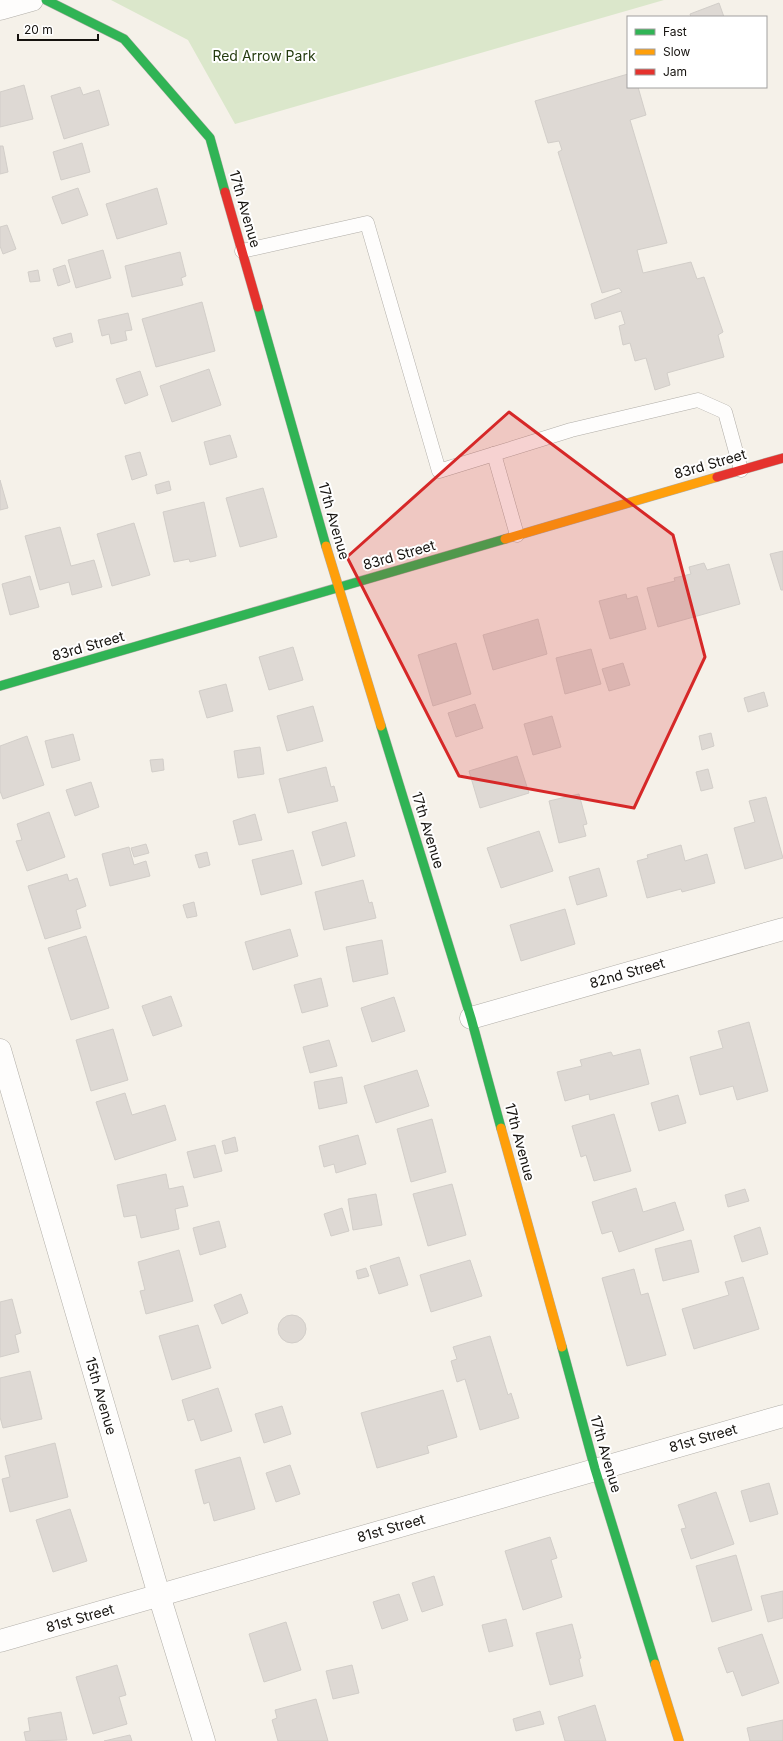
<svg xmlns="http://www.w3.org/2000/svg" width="783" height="1741" viewBox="0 0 783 1741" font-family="Inter,sans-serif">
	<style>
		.green { fill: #dbe7cb }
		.building { fill: #ded9d4; stroke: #d2cec9 }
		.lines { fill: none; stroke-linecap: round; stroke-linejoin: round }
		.lane-casing { stroke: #b1aea8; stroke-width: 15 }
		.street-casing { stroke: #b1aea8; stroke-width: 23 }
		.fast-casing { stroke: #b1aea8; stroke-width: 10 }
		.slow-casing { stroke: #b1aea8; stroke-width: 10 }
		.jam-casing { stroke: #b1aea8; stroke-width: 10 }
		.lane { stroke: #fefdfc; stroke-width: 14 }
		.street { stroke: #fefdfc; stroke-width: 22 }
		.fast { stroke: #30b455; stroke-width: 9 }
		.slow { stroke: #ff9f0a; stroke-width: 9 }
		.jam { stroke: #e5322d; stroke-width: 9 }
		.marked { fill: #d62828; fill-opacity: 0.2; stroke: #d62828; stroke-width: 3; stroke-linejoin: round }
		.labels { text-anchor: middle; stroke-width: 4; stroke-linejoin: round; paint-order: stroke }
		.park-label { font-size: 14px; fill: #253c10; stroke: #fff }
		.street-label { font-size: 14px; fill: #15120e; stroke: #fff }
	</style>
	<rect width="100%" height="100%" fill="#f5f1e9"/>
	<polygon class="green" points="111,0 664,0 235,124 188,40"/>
	<g class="building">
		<polygon points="719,3 724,17 691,17 690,14"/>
		<polygon points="628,74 628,87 638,87 646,115 630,120 667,243 637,250 643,273 691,262 697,279 704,277 723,332 718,335 724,357 667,373 670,385 655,390 646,358 635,361 630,343 623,345 619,326 625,324 621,311 595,319 591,304 622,292 619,288 602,293 558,152 562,150 559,141 548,143 535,101"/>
		<polygon points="24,85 33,119 0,127 0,92"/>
		<polygon points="80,87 83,95 99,90 109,125 64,139 51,96"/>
		<polygon points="82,143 90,172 61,180 53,152"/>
		<polygon points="0,146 3,146 8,172 0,174"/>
		<polygon points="78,188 88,215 62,224 52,197"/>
		<polygon points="157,188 167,224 117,239 106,204"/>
		<polygon points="7,225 16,249 3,254 0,246 0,227"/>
		<polygon points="103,250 111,278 76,288 68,260"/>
		<polygon points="180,252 186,276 181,278 183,285 132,297 125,266"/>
		<polygon points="65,265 70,282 58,286 53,269"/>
		<polygon points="38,270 40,281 30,282 28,272"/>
		<polygon points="202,302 215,351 156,367 142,319"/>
		<polygon points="128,313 132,330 125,331 127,340 111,344 109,334 102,336 98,320"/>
		<polygon points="71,333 73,342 56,347 53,338"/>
		<polygon points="209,369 221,405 172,422 160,386"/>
		<polygon points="140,371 148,395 125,404 116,379"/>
		<polygon points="230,435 237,457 210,465 204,442"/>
		<polygon points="140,452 147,475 132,480 125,456"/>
		<polygon points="0,480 8,508 0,510"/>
		<polygon points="169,481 171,490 157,494 155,485"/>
		<polygon points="263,488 277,537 240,547 226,498"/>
		<polygon points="204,502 216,556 190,562 189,559 174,562 163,512"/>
		<polygon points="134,523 150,575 112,586 97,534"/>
		<polygon points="60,527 71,566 94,560 102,587 72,595 69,582 40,590 25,536"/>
		<polygon points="783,551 783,590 781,590 770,554"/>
		<polygon points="704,563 707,570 729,564 740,604 658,627 647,588 675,581 674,578 691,574 689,567"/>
		<polygon points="30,576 39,607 10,615 2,584"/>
		<polygon points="626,594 627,599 637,596 646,629 610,639 599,601"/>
		<polygon points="538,619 547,654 493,670 483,635"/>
		<polygon points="456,643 471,694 433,706 418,655"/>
		<polygon points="293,647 303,680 269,690 259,657"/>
		<polygon points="591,649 601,684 565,694 556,658"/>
		<polygon points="623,663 630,685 609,691 602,669"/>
		<polygon points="226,684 233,711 207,718 199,691"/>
		<polygon points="764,692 768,706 748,712 744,698"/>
		<polygon points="475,704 483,728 456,737 448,713"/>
		<polygon points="313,706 323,741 287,751 277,716"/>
		<polygon points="552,716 561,747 533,755 524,724"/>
		<polygon points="711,733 714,746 702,750 699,736"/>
		<polygon points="73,734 80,760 52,768 45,741"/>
		<polygon points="27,736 44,785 3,799 0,791 0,746"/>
		<polygon points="260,747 264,774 238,778 234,751"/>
		<polygon points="517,756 529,793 480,808 469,771"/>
		<polygon points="163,759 164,770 152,772 150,760"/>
		<polygon points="326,767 331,787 334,786 338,801 288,813 279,779"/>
		<polygon points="708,769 713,788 701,791 696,772"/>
		<polygon points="91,782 99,807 75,816 66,790"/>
		<polygon points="579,794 587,824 583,825 586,836 559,843 549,801"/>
		<polygon points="766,797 783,858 745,869 734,828 755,822 749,801"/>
		<polygon points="49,812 65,857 27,871 16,841 22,840 17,824"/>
		<polygon points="255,814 262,840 239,845 233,821"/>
		<polygon points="346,822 355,856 322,866 312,832"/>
		<polygon points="539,831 553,871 501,888 487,848"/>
		<polygon points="146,844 149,853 134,857 131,848"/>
		<polygon points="681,845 685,861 707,854 715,883 682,892 681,889 647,898 637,861 648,858 647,855"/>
		<polygon points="129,847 134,865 146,861 150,876 110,886 102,854"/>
		<polygon points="293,850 302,884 261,895 252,860"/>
		<polygon points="207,852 210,865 199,868 195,855"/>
		<polygon points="599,868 607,896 577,905 569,877"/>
		<polygon points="67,874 69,881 77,878 86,906 76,910 81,928 45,939 28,886"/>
		<polygon points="363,880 369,903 372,902 376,918 324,930 315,892"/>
		<polygon points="194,902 197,916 187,918 183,905"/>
		<polygon points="565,909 575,944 521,961 510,925"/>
		<polygon points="290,929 298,956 253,970 245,942"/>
		<polygon points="86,936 109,1008 71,1020 48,948"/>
		<polygon points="382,940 388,974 353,982 346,947"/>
		<polygon points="321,978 328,1006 302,1013 294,985"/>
		<polygon points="171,996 182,1026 153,1036 142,1006"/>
		<polygon points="394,997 405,1031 372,1042 361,1008"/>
		<polygon points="749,1022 768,1091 737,1100 733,1086 700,1095 690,1057 723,1048 718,1031"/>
		<polygon points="113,1029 128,1080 91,1091 76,1040"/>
		<polygon points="329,1040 337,1066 310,1073 303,1047"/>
		<polygon points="640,1049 649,1084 590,1100 589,1094 565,1101 557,1072 582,1066 580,1060 611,1052 613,1056"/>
		<polygon points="417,1070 429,1106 376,1123 364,1086"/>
		<polygon points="342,1077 347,1103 319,1109 314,1082"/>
		<polygon points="125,1093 132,1115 165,1105 176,1140 115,1160 96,1102"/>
		<polygon points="678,1095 686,1123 659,1131 651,1103"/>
		<polygon points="614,1114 631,1171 594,1181 586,1155 581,1157 572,1126"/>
		<polygon points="432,1119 446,1172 411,1182 397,1129"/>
		<polygon points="358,1135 366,1164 336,1173 334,1164 324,1167 319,1146"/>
		<polygon points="235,1137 238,1151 225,1154 222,1141"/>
		<polygon points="215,1145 222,1171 194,1178 187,1152"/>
		<polygon points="166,1174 169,1189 183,1186 188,1206 175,1209 179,1229 141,1238 136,1215 124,1217 117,1185"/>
		<polygon points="452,1184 466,1235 428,1246 413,1194"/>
		<polygon points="636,1188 643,1212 675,1202 684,1230 619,1252 612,1231 602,1234 592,1202"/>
		<polygon points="745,1189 749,1201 728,1207 725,1195"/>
		<polygon points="376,1194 382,1225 353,1230 348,1199"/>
		<polygon points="342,1208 349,1231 331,1236 324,1214"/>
		<polygon points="219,1221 226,1247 200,1255 193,1228"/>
		<polygon points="760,1227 768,1254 742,1262 734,1236"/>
		<polygon points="691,1240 699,1272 663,1281 655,1249"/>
		<polygon points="179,1250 193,1301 146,1314 140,1291 145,1290 138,1262"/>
		<polygon points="399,1257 408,1285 379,1294 370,1266"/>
		<polygon points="470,1260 482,1296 431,1312 420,1275"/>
		<polygon points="366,1268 369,1276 358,1279 356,1271"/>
		<polygon points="634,1269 641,1295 648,1293 666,1355 627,1366 602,1278"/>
		<polygon points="743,1277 759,1329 694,1349 682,1309 729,1295 725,1282"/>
		<polygon points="241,1294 248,1313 222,1324 214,1305"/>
		<polygon points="12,1299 21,1333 15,1335 19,1352 0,1357 0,1302"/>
		<circle cx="292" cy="1329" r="14"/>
		<polygon points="198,1325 211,1368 172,1380 159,1336"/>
		<polygon points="490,1336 508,1395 511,1393 519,1418 480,1430 465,1379 457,1382 451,1361 457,1359 453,1347"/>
		<polygon points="30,1371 42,1419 3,1428 0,1417 0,1378"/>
		<polygon points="218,1388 232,1431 201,1441 194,1419 188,1421 182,1400"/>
		<polygon points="443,1390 457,1437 427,1446 429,1453 377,1468 361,1413"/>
		<polygon points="282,1406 291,1434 264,1443 255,1414"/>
		<polygon points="55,1443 68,1497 10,1512 2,1479 10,1477 5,1456"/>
		<polygon points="240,1457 255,1509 214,1521 209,1502 204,1504 195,1470"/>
		<polygon points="290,1465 300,1494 276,1502 266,1473"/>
		<polygon points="769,1483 778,1514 750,1522 741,1491"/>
		<polygon points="716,1492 734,1544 691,1559 681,1529 686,1528 678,1505"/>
		<polygon points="70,1509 87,1561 53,1572 36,1520"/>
		<polygon points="550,1537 557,1558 551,1560 562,1597 523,1610 505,1551"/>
		<polygon points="736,1555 752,1610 712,1622 696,1566"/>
		<polygon points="434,1576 443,1605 422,1612 412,1583"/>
		<polygon points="783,1591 783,1618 768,1622 761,1596"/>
		<polygon points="399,1594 408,1620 382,1629 373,1602"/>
		<polygon points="506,1619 513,1646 489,1652 482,1625"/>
		<polygon points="286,1622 301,1670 264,1682 249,1634"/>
		<polygon points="572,1624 581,1658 579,1659 583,1676 550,1685 536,1633"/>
		<polygon points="762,1634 779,1683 742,1696 733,1671 727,1673 718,1648"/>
		<polygon points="117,1665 126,1695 119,1697 127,1724 93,1734 76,1677"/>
		<polygon points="352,1665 359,1693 333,1699 326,1671"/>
		<polygon points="316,1699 328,1741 278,1741 272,1720 277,1718 275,1710"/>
		<polygon points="595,1705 606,1741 565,1741 558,1717"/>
		<polygon points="540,1711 544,1724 516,1731 513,1719"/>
		<polygon points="61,1712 67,1740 26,1741 24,1732 30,1731 28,1718"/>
		<polygon points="783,1720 783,1741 750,1741 747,1728"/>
		<polygon points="130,1735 132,1741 104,1741"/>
	</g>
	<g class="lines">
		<g class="lane-casing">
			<g id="lane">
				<polyline points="242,251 367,223 439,471 494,454"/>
				<polyline points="517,535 494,454 571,430 698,400 725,412 741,470"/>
			</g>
		</g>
		<g class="street-casing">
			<g id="street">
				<polyline points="0,9 32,0"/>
				<polyline points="471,1018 783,929"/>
				<polyline points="0,1050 159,1595 204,1741"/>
				<polyline points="0,1641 783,1416"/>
			</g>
		</g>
		<g class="fast-casing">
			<g id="fast">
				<polyline points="46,0 124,39 210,138 225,192"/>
				<polyline points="258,307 326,546"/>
				<polyline points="0,686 505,539"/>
				<polyline points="381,726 471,1018 501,1128"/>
				<polyline points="562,1347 595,1469 655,1664"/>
			</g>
		</g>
		<g class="slow-casing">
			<g id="slow">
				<polyline points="505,539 717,477"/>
				<polyline points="326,546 381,726"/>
				<polyline points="501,1128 562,1347"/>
				<polyline points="655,1664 679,1741"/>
			</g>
		</g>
		<g class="jam-casing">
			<g id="jam">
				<polyline points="225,192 258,307"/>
				<polyline points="717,477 783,458"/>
			</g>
		</g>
		<use href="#lane" class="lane"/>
		<use href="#street" class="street"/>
		<use href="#fast" class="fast"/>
		<use href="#slow" class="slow"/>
		<use href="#jam" class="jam"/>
	</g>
	<path class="marked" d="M509 412 673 535 705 657 634 808 459 776 347 557Z"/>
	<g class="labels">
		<g class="park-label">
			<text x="264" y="61">Red Arrow Park</text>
		</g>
		<g class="street-label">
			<text transform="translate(245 209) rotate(74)" y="5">17th Avenue</text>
			<text transform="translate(710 464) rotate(-16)" y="5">83rd Street</text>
			<text transform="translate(334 521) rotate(74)" y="5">17th Avenue</text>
			<text transform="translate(399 555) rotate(-16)" y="5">83rd Street</text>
			<text transform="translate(88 646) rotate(-16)" y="5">83rd Street</text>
			<text transform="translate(428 830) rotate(73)" y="5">17th Avenue</text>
			<text transform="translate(627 973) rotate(-16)" y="5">82nd Street</text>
			<text transform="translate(520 1142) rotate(75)" y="5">17th Avenue</text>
			<text transform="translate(101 1396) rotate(74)" y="5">15th Avenue</text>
			<text transform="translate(703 1438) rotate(-16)" y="5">81st Street</text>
			<text transform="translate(606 1454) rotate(74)" y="5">17th Avenue</text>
			<text transform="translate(391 1528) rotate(-16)" y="5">81st Street</text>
			<text transform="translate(80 1618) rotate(-16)" y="5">81st Street</text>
		</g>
	</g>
	<rect x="627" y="16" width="140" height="72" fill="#ffffff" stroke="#a1a09f"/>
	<rect x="635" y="29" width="20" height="6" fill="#30b455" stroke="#a1a09f"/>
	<text x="663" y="36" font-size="12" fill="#15120e">Fast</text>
	<rect x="635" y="49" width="20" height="6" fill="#ff9f0a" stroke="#a1a09f"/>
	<text x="663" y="56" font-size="12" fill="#15120e">Slow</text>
	<rect x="635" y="69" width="20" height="6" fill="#e5322d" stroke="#a1a09f"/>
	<text x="663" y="76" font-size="12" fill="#15120e">Jam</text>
	<path d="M18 34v6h80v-6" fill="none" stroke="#15120e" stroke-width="2"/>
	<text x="24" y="34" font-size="12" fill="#15120e" stroke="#ffffff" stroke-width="3" paint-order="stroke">20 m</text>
</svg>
